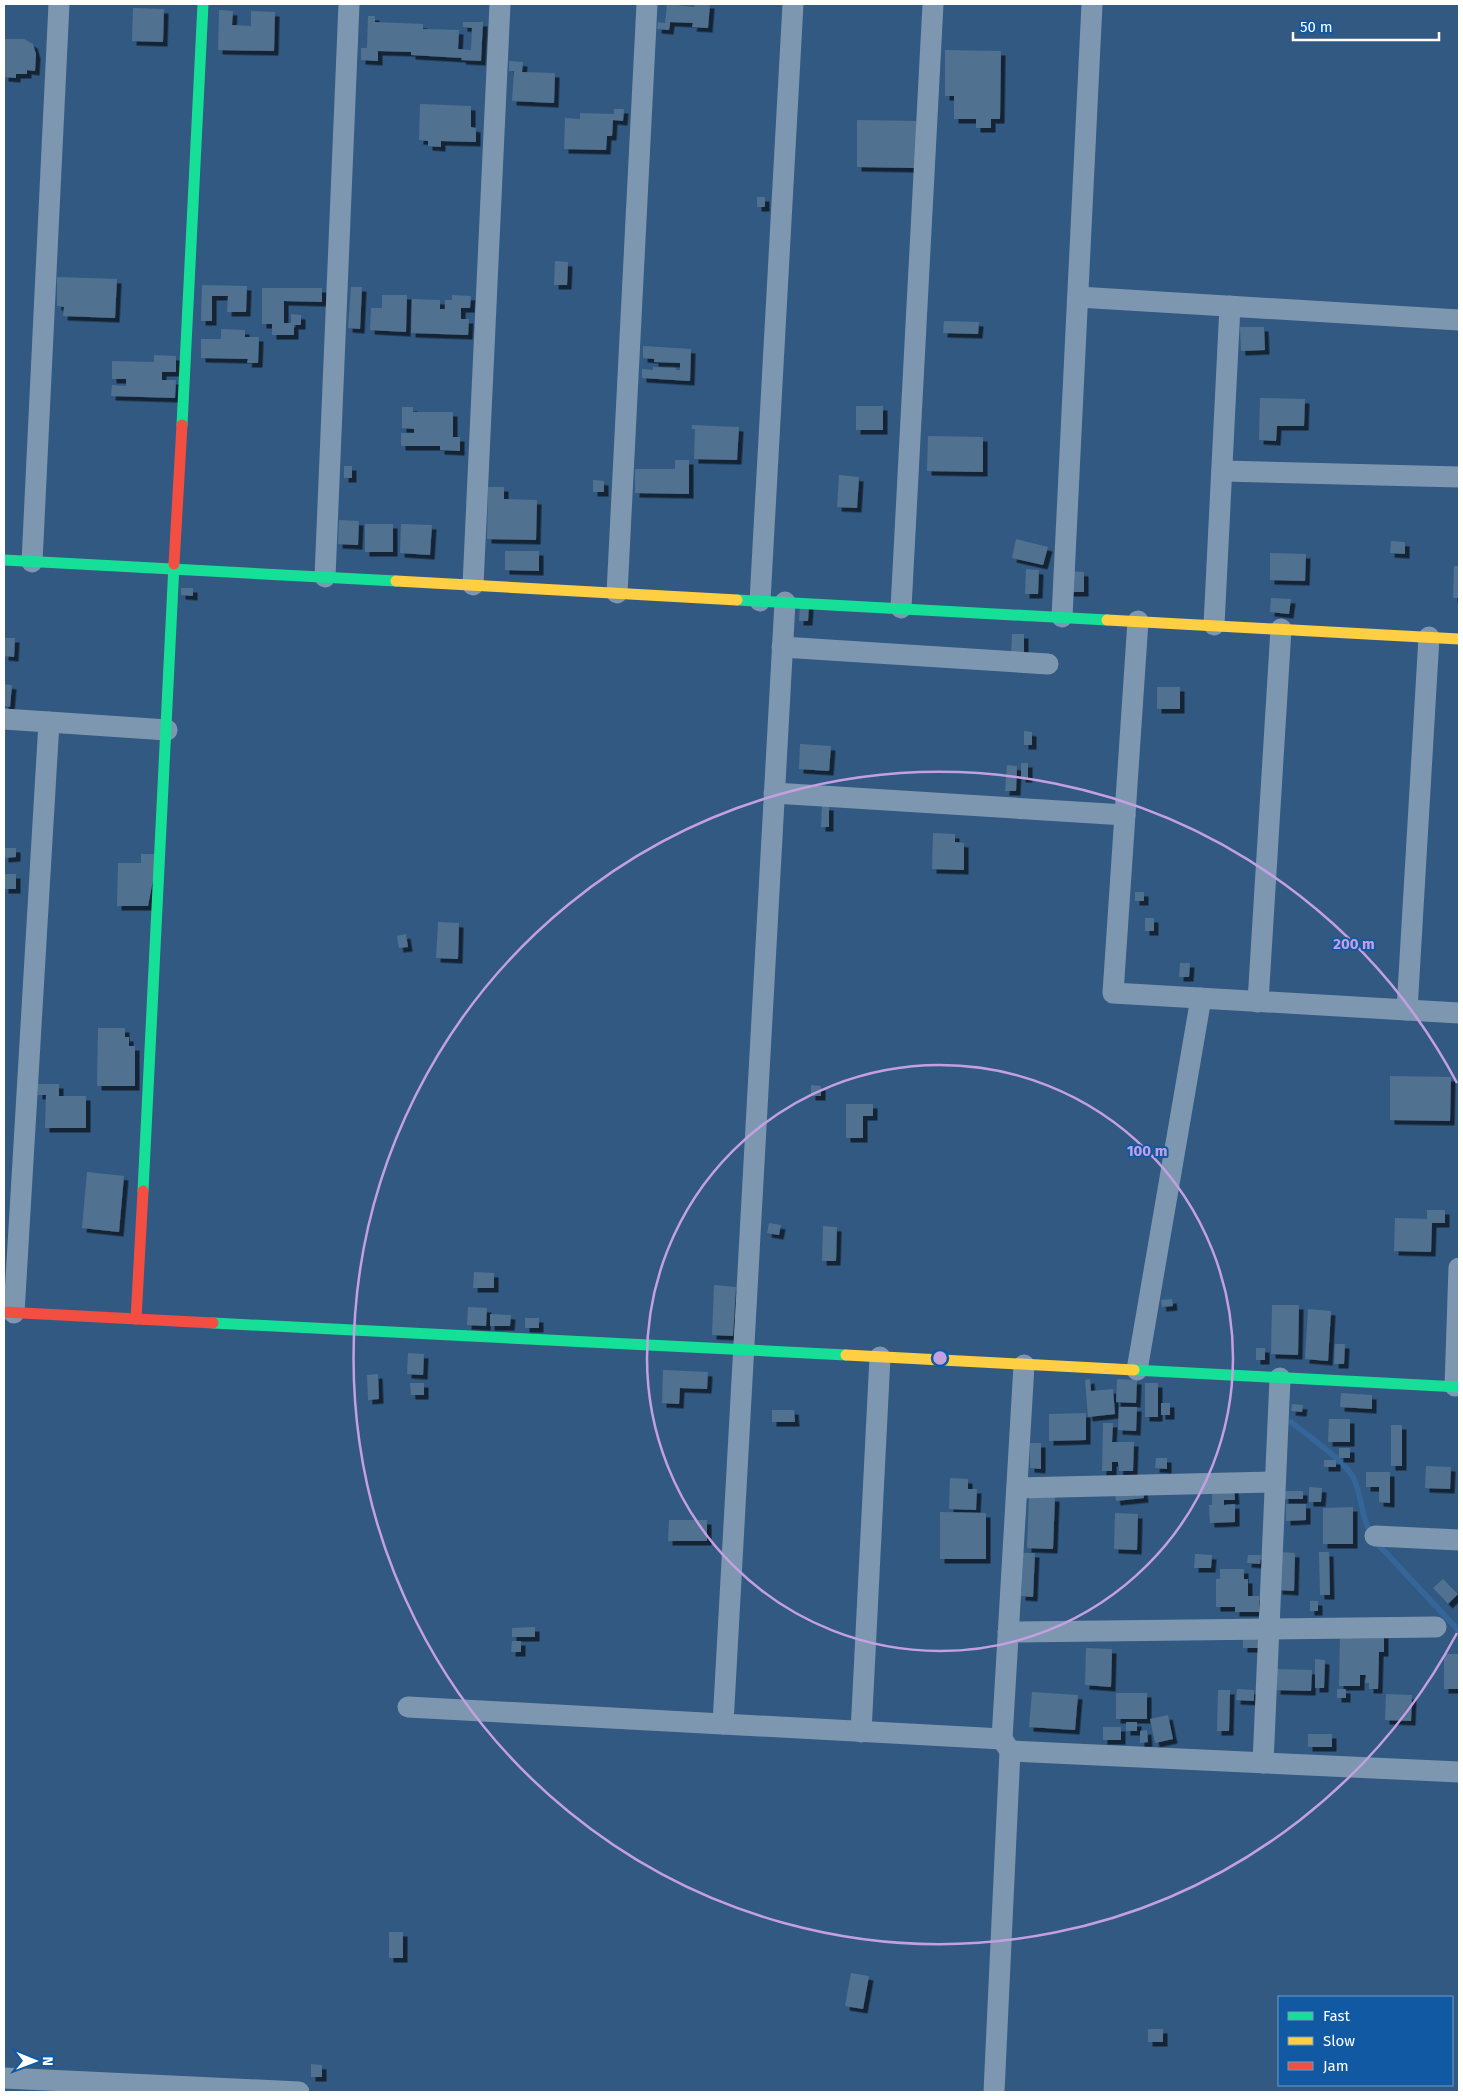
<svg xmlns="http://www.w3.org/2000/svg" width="1463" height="2096" viewBox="0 0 1463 2096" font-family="'Fira Sans',sans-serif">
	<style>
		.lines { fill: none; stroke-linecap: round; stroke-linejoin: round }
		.stream { stroke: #34669a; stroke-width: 5.5 }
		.building { fill: #517190; filter: url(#shadow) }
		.street { stroke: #7e97b1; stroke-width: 21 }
		.fast { stroke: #16e098; stroke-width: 11 }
		.slow { stroke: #ffcf43; stroke-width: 11 }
		.jam { stroke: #f24e42; stroke-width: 11 }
		.ring { fill: none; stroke: #c4a0e2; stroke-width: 2.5 }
		.centre { fill: #c4a0e2; stroke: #1159a2; stroke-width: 2.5 }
		.ring-label { font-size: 15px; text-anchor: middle; font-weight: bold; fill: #c4a0e2; stroke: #1159a2; stroke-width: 4; stroke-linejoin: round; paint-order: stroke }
	</style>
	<defs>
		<filter id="shadow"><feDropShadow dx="4.5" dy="4.5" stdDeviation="0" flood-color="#0009"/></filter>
	</defs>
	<rect width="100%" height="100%" fill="#325981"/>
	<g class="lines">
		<g class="stream">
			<path d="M1291 1422C1306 1434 1347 1463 1354 1479 1362 1497 1361 1517 1371 1534"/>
			<polyline points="1376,1542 1459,1631"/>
		</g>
	</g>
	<g class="building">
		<polygon points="667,4 694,7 694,4 710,4 708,28 692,27 693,23 670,22 669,30 657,29 658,22 665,23"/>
		<polygon points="133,8 164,9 163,42 132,41"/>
		<polygon points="219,10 233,11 232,25 251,26 251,11 275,12 274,51 218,50"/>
		<polygon points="368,16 375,16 375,22 423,24 423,29 459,30 458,49 471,50 472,28 463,27 463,22 483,22 481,61 461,60 462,58 411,55 411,52 378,51 378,61 361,60 361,48 367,48"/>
		<polygon points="4,39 24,39 33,44 36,54 35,71 27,70 27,74 16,74 16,78 4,77"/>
		<polygon points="945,50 1001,51 1000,119 991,119 991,128 976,128 976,119 954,119 954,96 945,96"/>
		<polygon points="509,61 523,62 522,72 555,73 554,103 512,101 514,71 509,71"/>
		<polygon points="420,104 471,106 471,127 476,128 476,142 441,141 441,147 428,146 428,141 419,140"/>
		<polygon points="614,109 624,109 623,121 613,120 612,136 607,136 606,150 564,149 565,118 580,119 580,113 614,114"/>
		<polygon points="857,120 916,121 916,168 857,167"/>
		<rect x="757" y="197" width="8" height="10"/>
		<polygon points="555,261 568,262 567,285 554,285"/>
		<polygon points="57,277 117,279 115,318 63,316 64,307 57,306"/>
		<polygon points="202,285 247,286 246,312 227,312 228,296 212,296 212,321 201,321"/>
		<polygon points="351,287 362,287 360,329 348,328"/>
		<polygon points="262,288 322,288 322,302 284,301 284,323 291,323 291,314 301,315 301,325 294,325 294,335 272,335 272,324 262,324"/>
		<polygon points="382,295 407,295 406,332 370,330 371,308 382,308"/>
		<polygon points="452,295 471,296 470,308 461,308 461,319 469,319 468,335 411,333 412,299 440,300 440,309 445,309 445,300 452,300"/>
		<polygon points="944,321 979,322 978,334 943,333"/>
		<polygon points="1240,327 1264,327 1265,350 1241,351"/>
		<polygon points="221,329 245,330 245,337 259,337 258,363 247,363 248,359 201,358 201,339 221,339"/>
		<polygon points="643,346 691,349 690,381 642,378 642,369 653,370 653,367 676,368 676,370 680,370 680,363 654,362 654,359 643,358"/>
		<polygon points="154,355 176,356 176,372 162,372 162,380 176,380 175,398 111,396 112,385 126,386 126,379 112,379 112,361 154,362"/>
		<polygon points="1260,398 1305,399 1304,426 1277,426 1276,441 1259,440"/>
		<rect x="856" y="406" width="27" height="24"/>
		<polygon points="402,407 413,407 413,412 453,412 453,437 460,437 460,451 440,450 440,446 401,446 401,433 414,433 414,429 402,428"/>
		<polygon points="692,425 739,427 737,460 694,459 695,429 692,429"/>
		<polygon points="928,436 983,437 983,472 927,471"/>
		<polygon points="675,460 689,460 689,494 635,493 635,469 675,469"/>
		<rect x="344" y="466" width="8" height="12"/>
		<polygon points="839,475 859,477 857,508 837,507"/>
		<polygon points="593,480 604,481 604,492 593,492"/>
		<polygon points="488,487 504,487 504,499 537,500 536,540 487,539"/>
		<polygon points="339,520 359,521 358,545 338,544"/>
		<rect x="365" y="524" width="28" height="28"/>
		<polygon points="401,524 432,525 430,555 400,553"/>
		<polygon points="1016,539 1048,547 1043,565 1012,558"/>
		<polygon points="1391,541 1405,542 1405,554 1390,553"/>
		<polygon points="505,551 539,551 539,571 505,570"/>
		<polygon points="1270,553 1306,554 1305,581 1270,580"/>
		<polygon points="1454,566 1459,566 1459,598 1453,598"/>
		<polygon points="1026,569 1039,570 1038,594 1025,594"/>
		<polygon points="1070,571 1084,572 1084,592 1069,592"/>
		<polygon points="181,588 193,588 193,596 181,595"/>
		<polygon points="1271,598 1291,599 1289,614 1270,612"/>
		<polygon points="800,604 809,605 808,621 799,621"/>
		<polygon points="1012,634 1024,634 1024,656 1011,656"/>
		<polygon points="4,638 15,638 14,657 4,656"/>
		<polygon points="4,684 12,685 10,707 4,706"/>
		<rect x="1157" y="687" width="23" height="22"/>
		<polygon points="1024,731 1032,732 1032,745 1024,745"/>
		<polygon points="800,744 831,746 829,771 799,769"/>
		<rect x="1021" y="763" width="7" height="15"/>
		<polygon points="1007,765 1017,766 1016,791 1005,791"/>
		<polygon points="822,806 829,806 829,827 821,827"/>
		<polygon points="933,833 955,834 955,842 964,843 964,870 932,869"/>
		<polygon points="4,848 16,848 16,857 4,858"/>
		<polygon points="141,854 158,854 148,906 117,906 118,863 141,863"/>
		<rect x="4" y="874" width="12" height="15"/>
		<rect x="1135" y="892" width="9" height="9"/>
		<rect x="1145" y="918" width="9" height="13"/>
		<polygon points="438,922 459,923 458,959 436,958"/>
		<polygon points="406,934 408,947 399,948 397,936"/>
		<polygon points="1180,963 1190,963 1189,977 1179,977"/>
		<polygon points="98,1028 125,1028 125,1037 129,1037 129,1046 135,1046 135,1086 97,1086"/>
		<polygon points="1390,1076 1451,1077 1450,1121 1390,1120"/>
		<polygon points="38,1084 59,1084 59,1096 86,1096 86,1128 45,1128 46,1095 38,1095"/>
		<polygon points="811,1085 821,1086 821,1096 811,1096"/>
		<polygon points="846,1104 873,1104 873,1116 863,1116 863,1138 846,1138"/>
		<polygon points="87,1172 124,1176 119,1232 82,1228"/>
		<polygon points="1427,1210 1445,1210 1445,1223 1432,1223 1431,1252 1394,1251 1395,1218 1427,1219"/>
		<polygon points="769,1223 781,1225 779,1235 767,1233"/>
		<polygon points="823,1226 837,1227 836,1261 822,1261"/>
		<polygon points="474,1272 494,1273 494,1288 473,1288"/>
		<polygon points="714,1285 736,1287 733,1336 712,1335"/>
		<polygon points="1172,1299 1173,1306 1162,1307 1161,1300"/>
		<polygon points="1272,1305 1299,1305 1298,1355 1271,1354"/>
		<polygon points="468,1307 487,1308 486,1326 467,1325"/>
		<polygon points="1308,1309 1331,1311 1328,1361 1305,1359"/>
		<polygon points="490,1314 511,1315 510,1326 490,1326"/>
		<rect x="525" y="1318" width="14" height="10"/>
		<polygon points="1335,1344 1345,1344 1344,1364 1334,1364"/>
		<rect x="1256" y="1348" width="9" height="12"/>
		<polygon points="408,1353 424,1354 423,1375 407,1374"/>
		<polygon points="663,1370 708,1372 707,1389 680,1388 679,1404 662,1403"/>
		<polygon points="378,1374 379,1399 368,1400 367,1375"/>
		<polygon points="1090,1379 1091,1391 1113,1389 1115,1414 1088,1417 1085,1380"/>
		<polygon points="1117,1379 1137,1380 1136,1403 1116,1402"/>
		<polygon points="410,1383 424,1383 424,1395 411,1395"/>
		<rect x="1145" y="1383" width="13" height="34"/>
		<polygon points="1341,1393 1372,1395 1372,1409 1340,1407"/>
		<rect x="1161" y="1403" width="9" height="12"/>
		<polygon points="1292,1404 1303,1405 1302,1412 1291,1411"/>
		<polygon points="1119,1407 1137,1407 1136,1431 1118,1430"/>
		<polygon points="772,1410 794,1410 795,1422 772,1422"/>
		<polygon points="1086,1413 1086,1440 1049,1441 1049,1414"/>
		<polygon points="1329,1419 1350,1419 1350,1442 1328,1442"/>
		<polygon points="1103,1423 1113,1423 1112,1442 1134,1442 1133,1471 1119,1471 1118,1462 1112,1462 1112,1471 1102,1471"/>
		<rect x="1391" y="1425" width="11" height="41"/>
		<polygon points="1030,1443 1041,1443 1041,1469 1030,1468"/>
		<rect x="1339" y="1448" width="11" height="10"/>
		<polygon points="1156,1458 1167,1458 1167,1469 1155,1468"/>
		<rect x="1324" y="1460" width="12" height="7"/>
		<polygon points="1426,1466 1451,1467 1450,1489 1425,1488"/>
		<polygon points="1366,1472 1390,1472 1390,1503 1379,1502 1379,1487 1366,1487"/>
		<polygon points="950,1478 968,1479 968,1489 977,1489 976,1510 949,1509"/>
		<polygon points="1309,1487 1322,1488 1321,1502 1309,1502"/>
		<polygon points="1212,1488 1234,1488 1235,1500 1224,1500 1224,1505 1235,1504 1235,1522 1210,1523 1209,1505 1212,1505"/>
		<polygon points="1143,1490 1144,1498 1116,1501 1115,1493"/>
		<rect x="1284" y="1491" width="19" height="8"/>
		<polygon points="1029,1497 1055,1497 1053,1549 1027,1548"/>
		<polygon points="1286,1504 1306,1504 1306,1520 1286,1521"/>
		<polygon points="1353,1507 1353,1544 1323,1544 1323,1508"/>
		<polygon points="940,1512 986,1513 986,1559 940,1559"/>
		<polygon points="1115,1513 1138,1514 1137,1550 1114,1549"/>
		<polygon points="669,1520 707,1520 707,1541 668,1541"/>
		<polygon points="1280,1552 1295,1553 1294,1591 1278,1590"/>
		<polygon points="1319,1552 1329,1552 1330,1595 1320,1595"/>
		<polygon points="1023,1553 1035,1553 1033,1597 1021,1596"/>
		<polygon points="1195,1554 1212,1555 1211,1568 1194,1568"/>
		<polygon points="1248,1555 1261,1555 1260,1564 1247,1563"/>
		<polygon points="1220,1569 1244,1569 1244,1579 1248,1579 1248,1596 1259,1596 1259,1612 1235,1612 1235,1607 1216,1607 1216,1579 1220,1579"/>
		<polygon points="1443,1579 1458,1594 1448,1604 1433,1588"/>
		<rect x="1310" y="1601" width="8" height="10"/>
		<polygon points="535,1627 535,1637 512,1637 512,1628"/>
		<rect x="1243" y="1633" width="15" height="15"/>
		<polygon points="1340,1634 1384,1634 1384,1652 1379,1652 1378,1689 1369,1689 1369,1683 1365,1683 1366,1675 1360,1675 1360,1686 1339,1686"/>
		<polygon points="512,1641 521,1641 521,1652 511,1652"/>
		<polygon points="1086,1648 1112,1649 1111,1687 1085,1685"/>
		<rect x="1444" y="1654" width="15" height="35"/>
		<polygon points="1315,1659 1325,1660 1324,1688 1315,1688"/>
		<polygon points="1277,1669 1312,1670 1311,1691 1276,1690"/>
		<polygon points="1237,1689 1254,1690 1254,1701 1236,1700"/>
		<rect x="1337" y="1689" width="9" height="9"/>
		<polygon points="1218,1690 1230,1690 1229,1731 1217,1731"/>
		<polygon points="1032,1692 1078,1695 1075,1730 1029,1727"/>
		<rect x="1116" y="1693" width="31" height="26"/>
		<polygon points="1386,1694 1412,1695 1411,1721 1385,1720"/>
		<polygon points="1168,1715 1173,1739 1155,1743 1150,1719"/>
		<rect x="1126" y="1722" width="11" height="9"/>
		<rect x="1103" y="1727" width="18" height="13"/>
		<polygon points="1147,1730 1148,1742 1140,1743 1140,1731"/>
		<rect x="1308" y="1734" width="24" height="13"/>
		<rect x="389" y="1932" width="14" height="26"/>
		<polygon points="851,1973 869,1976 863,2009 845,2006"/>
		<rect x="1148" y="2029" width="15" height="13"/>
		<polygon points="311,2064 322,2065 322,2077 311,2077"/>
	</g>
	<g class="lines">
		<g class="street">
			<polyline points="1078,297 1459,320"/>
			<polyline points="1222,471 1459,477"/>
			<polyline points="32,562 59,4"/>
			<polyline points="325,577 349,4"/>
			<polyline points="473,585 500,4"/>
			<polyline points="617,593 647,4"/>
			<polyline points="760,601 793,4"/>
			<polyline points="901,608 933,4"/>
			<polyline points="1062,617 1092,4"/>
			<polyline points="1138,621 1113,993 1459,1013"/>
			<polyline points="1214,625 1230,306"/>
			<polyline points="782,647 1048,664"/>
			<polyline points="4,719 167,730"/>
			<polyline points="774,793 1125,815"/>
			<polyline points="1258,1002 1281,629"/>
			<polyline points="1407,1010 1429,637"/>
			<polyline points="14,1313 49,722"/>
			<polyline points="1137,1370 1201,998"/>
			<polyline points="1455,1386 1459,1268"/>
			<polyline points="1017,1488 1275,1482"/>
			<polyline points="1375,1536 1459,1540"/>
			<polyline points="1008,1632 1436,1627"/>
			<polyline points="408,1707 1002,1739"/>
			<polyline points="723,1724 785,602"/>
			<polyline points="861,1732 880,1357"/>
			<polyline points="1010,1751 1459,1772"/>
			<polyline points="1263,1763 1280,1378"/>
			<polyline points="4,2078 299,2092"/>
			<polyline points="994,2092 1010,1751 1002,1739 1024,1365"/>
		</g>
		<g class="fast">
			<polyline points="182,425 203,4"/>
			<polyline points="4,560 396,581"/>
			<polyline points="737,600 1107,620"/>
			<polyline points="143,1191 174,564"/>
			<polyline points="213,1323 846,1355"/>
			<polyline points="1134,1370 1459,1387"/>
		</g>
		<g class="slow">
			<polyline points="396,581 737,600"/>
			<polyline points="1107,620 1459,639"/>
			<polyline points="846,1355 1134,1370"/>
		</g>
		<g class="jam">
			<polyline points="174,564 182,425"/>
			<polyline points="4,1312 213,1323"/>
			<polyline points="136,1319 143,1191"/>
		</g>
	</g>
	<g class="ring">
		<circle cx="940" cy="1358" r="293"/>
		<path d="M1457 1633A586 586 0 1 1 1457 1083"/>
	</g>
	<circle cx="940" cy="1358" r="8" class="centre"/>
	<g class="ring-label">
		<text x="1354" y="949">200 m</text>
		<text x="1147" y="1156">100 m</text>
	</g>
	<rect width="1463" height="2096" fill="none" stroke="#ffffff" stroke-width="10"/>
	<rect x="1278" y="1996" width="175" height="90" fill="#1159a2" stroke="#709bc7"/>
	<rect x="1288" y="2012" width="25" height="8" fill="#16e098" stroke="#709bc7"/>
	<text x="1323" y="2021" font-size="15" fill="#ffffff">Fast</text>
	<rect x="1288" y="2037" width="25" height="8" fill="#ffcf43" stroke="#709bc7"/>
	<text x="1323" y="2046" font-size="15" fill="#ffffff">Slow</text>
	<rect x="1288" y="2062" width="25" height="8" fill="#f24e42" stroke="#709bc7"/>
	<text x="1323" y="2071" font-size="15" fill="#ffffff">Jam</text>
	<g transform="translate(35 2061) rotate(91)" stroke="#1159a2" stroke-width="4" paint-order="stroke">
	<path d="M0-4L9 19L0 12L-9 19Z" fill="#ffffff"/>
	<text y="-8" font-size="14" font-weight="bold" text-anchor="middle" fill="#ffffff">N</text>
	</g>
	<path d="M1293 32v8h146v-8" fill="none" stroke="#ffffff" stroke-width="2.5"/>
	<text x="1300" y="32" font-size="15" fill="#ffffff" stroke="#1159a2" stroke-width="4" paint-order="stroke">50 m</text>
</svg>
